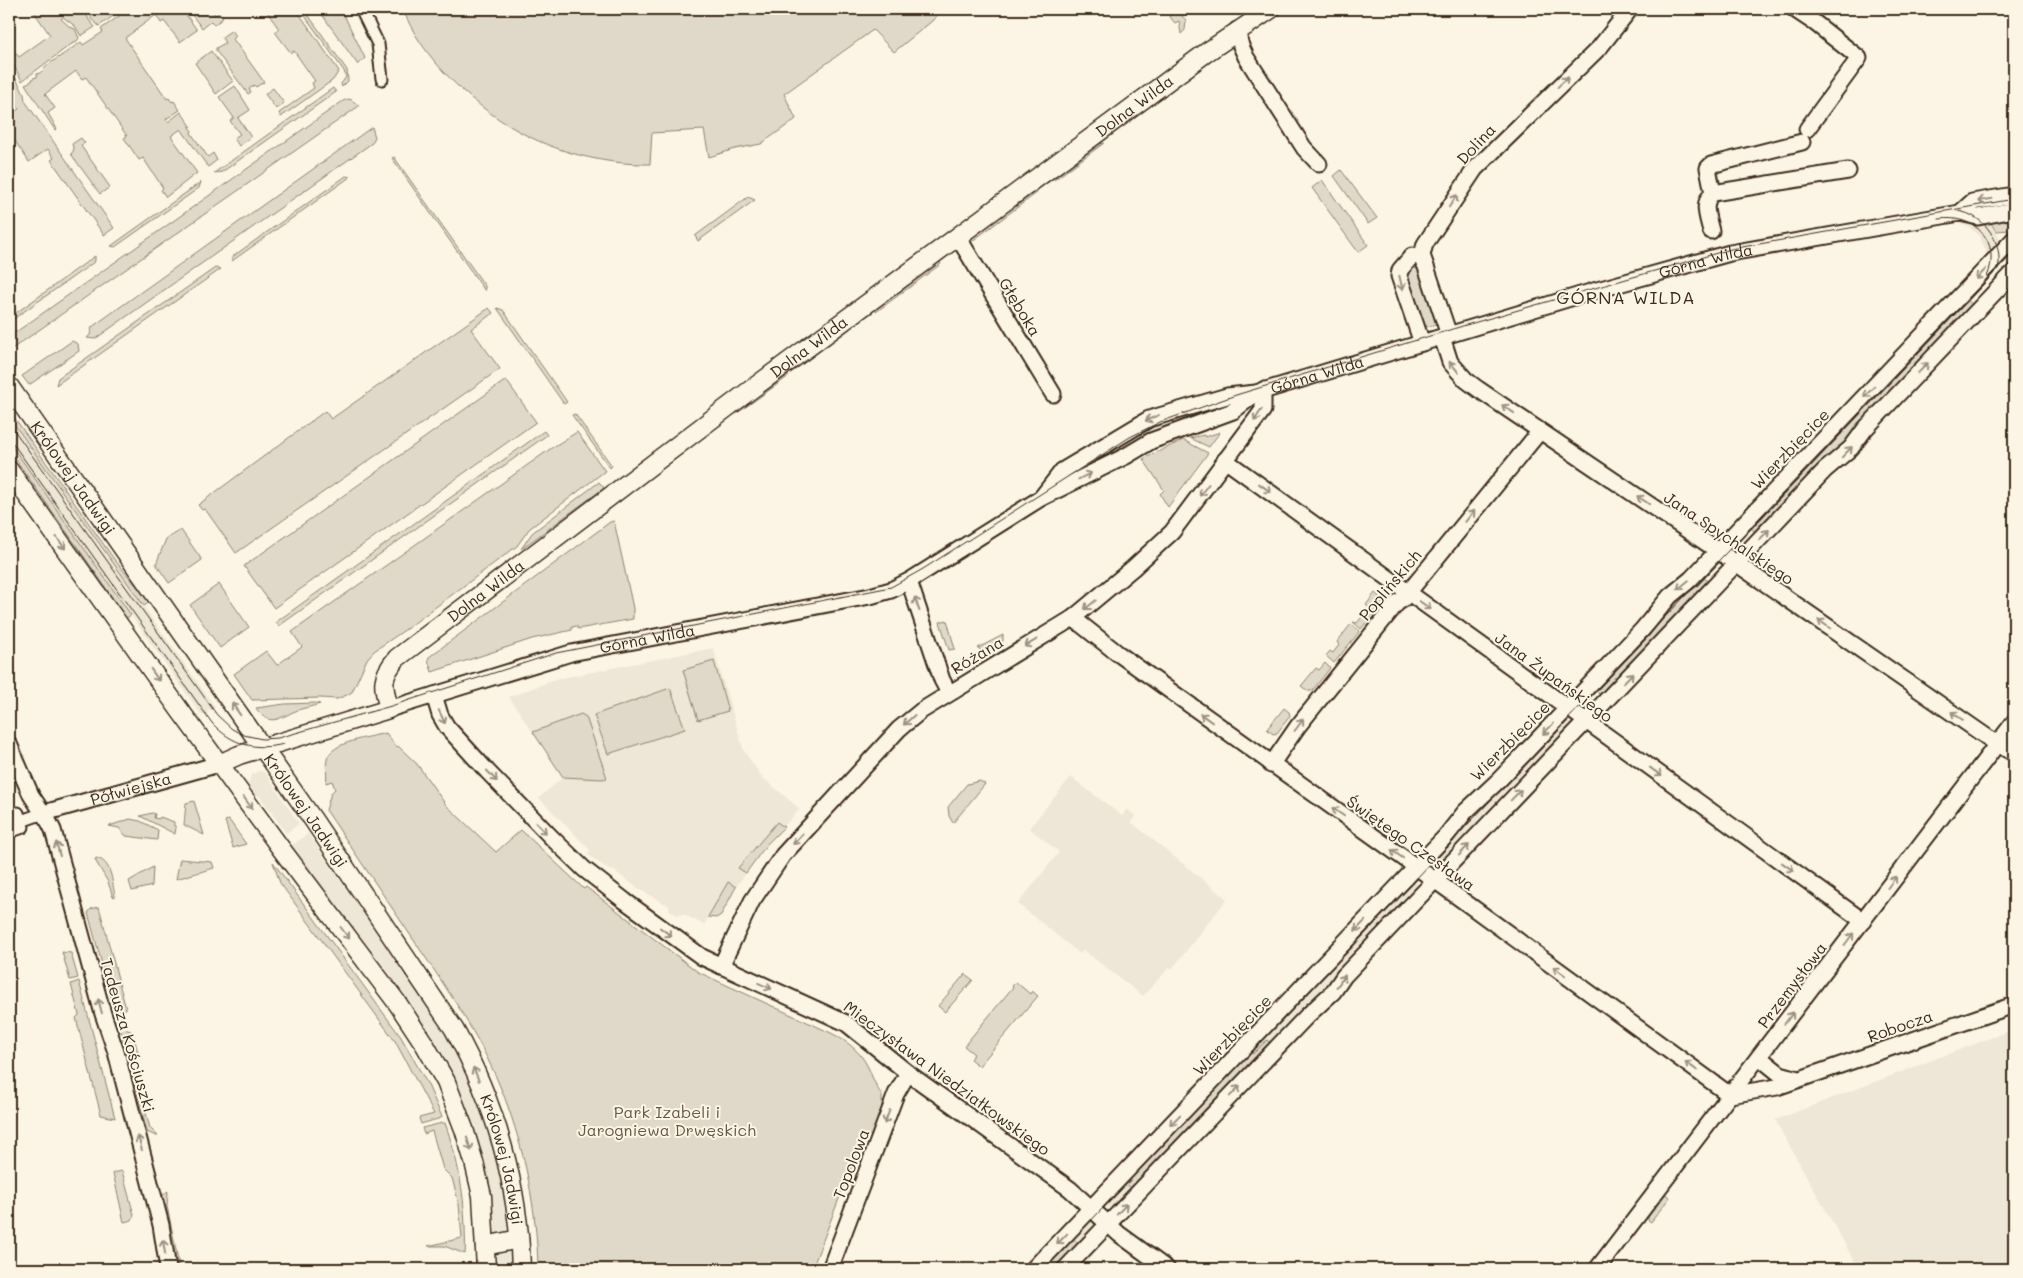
<svg xmlns="http://www.w3.org/2000/svg" width="2023" height="1278" viewBox="0 0 2023 1278" font-family="Mali,sans-serif">
	<style>
		.built { fill: #eee6d6 }
		.green { fill: #e0d8c8; stroke: #8e8173 }
		.lines { fill: none; stroke-linecap: round; stroke-linejoin: round }
		.pedestrian-casing { stroke: #3b2a1e; stroke-width: 15 }
		.minor-casing { stroke: #3b2a1e; stroke-width: 19 }
		.tertiary-casing { stroke: #3b2a1e; stroke-width: 21 }
		.pedestrian { stroke: #fcf5e5; stroke-width: 11 }
		.minor { stroke: #fcf5e5; stroke-width: 15 }
		.tertiary { stroke: #fcf5e5; stroke-width: 18 }
		.tram { stroke: #3b2a1e; stroke-width: 1 }
		.oneway { stroke: #9c9082 }
		.labels { text-anchor: middle; stroke-width: 4; stroke-linejoin: round; paint-order: stroke }
		.street-label { font-size: 16px; fill: #3b2a1e; stroke: #fcf5e5 }
		.park-label { font-size: 16px; fill: #645648; stroke: #fcf5e5 }
		.neighbourhood-label { font-size: 18px; letter-spacing: 1px; fill: #3b2a1e; stroke: #fcf5e5 }
	</style>
	<rect width="100%" height="100%" fill="#fcf5e5"/>
	<filter id="ink" filterUnits="userSpaceOnUse"><feTurbulence type="fractalNoise" baseFrequency=".02" numOctaves="2"/><feDisplacementMap in="SourceGraphic" scale="10" xChannelSelector="R" yChannelSelector="G"/><feConvolveMatrix kernelMatrix="1 2 1 2 8 2 1 2 1" color-interpolation-filters="sRGB"/></filter>
	<g filter="url(#ink)">
		<g class="built">
			<polygon points="1988,222 1998,234 2002,247 1986,260 1986,251 1979,236 1969,227 1958,224"/>
			<polygon points="1256,393 1068,481 1064,475 1141,427"/>
			<polygon points="9,417 215,707 202,716 9,442"/>
			<polygon points="713,648 744,751 762,777 800,809 767,844 736,887 721,914 709,916 704,925 683,914 678,915 673,913 669,909 669,906 639,889 613,870 611,871 587,854 590,850 539,798 563,777 509,697 557,679"/>
			<polygon points="1567,718 1577,727 1436,874 1426,863"/>
			<polygon points="259,771 264,772 268,777 299,824 286,833 259,795 256,797 248,785 251,775"/>
			<polygon points="1071,777 1122,816 1127,809 1136,816 1131,822 1227,899 1172,969 1170,967 1143,996 1083,950 1080,954 1018,904 1059,852 1029,828"/>
			<polygon points="307,832 430,1010 460,1058 483,1113 499,1166 507,1205 513,1269 497,1269 494,1222 488,1187 417,1018 291,844 294,844 307,835"/>
			<polygon points="1411,878 1422,889 1271,1044 1267,1040 1253,1054 1247,1049"/>
			<polygon points="2014,1029 2014,1269 1859,1269 1775,1120"/>
			<polygon points="1122,1180 1134,1191 1117,1206 1108,1208 1106,1206 1106,1200"/>
			<polygon points="1089,1217 1095,1224 1092,1235 1081,1247 1070,1236"/>
		</g>
		<g class="green">
			<polygon points="32,9 84,9 89,20 95,27 81,36 75,26 63,17 61,19 70,27 75,29 79,38 77,41 70,45 22,81 9,56 9,46 10,45 19,57 50,35"/>
			<polygon points="87,9 123,9 99,26 91,19 91,14"/>
			<path d="M129 9H182L197 30 180 42 164 21 161 23 156 15 125 38 167 99 169 98 172 102 174 101 180 110 166 119 168 122 181 112 191 126 189 127 192 131 191 133 208 157 213 153 217 160 208 167 181 129 171 136 197 173 166 197 161 190 163 188 143 158 139 160 124 138 127 136 86 77 82 79 76 71 45 94 55 108 48 113 57 129 55 130 25 84 32 81 33 78 37 77V74C43 72 44 68 49 64 59 57 70 50 81 42L83 45 103 32 101 29Z"/>
			<polygon points="187,9 212,9 215,15 219,12 223,18 214,25 211,21 202,28"/>
			<polygon points="265,9 296,9 339,71 333,80 281,117 279,113 314,88 312,83 315,81 294,51 291,53 275,32 279,29"/>
			<polygon points="300,9 304,9 347,70 348,81 342,87 341,84 346,77 344,71"/>
			<polygon points="318,9 341,9 365,58 358,65"/>
			<path d="M403 9H942L932 21 894 52 873 30 784 94 796 119 761 144 735 149 709 157 704 130 652 133 650 164C606 165 554 152 515 129 472 105 420 56 403 9Z"/>
			<polygon points="1174,13 1179,13 1186,20 1185,30 1181,34 1179,21 1175,23 1169,16"/>
			<polygon points="232,30 236,36 233,39 264,82 256,87 254,85 249,89 251,92 248,94 216,51 216,48 225,43 222,37"/>
			<polygon points="211,51 233,81 216,94 195,63"/>
			<polygon points="9,65 24,94 25,101 114,228 104,235 51,160 54,158 48,149 29,162 9,132 9,116 19,109 9,94"/>
			<polygon points="235,86 250,110 238,118 251,137 239,146 234,138 240,134 230,121 234,118 219,97"/>
			<polygon points="273,88 284,103 276,109 265,94"/>
			<polygon points="333,88 336,92 222,172 214,173"/>
			<polygon points="348,99 352,100 359,106 9,351 9,337 343,101"/>
			<polygon points="372,127 375,137 372,143 95,339 87,338 90,335 92,327"/>
			<polygon points="81,138 85,143 81,146 110,187 100,194 71,154 74,150 72,144"/>
			<polygon points="1104,143 1054,180 1060,171 1097,144"/>
			<polygon points="394,157 485,286 485,291 392,158"/>
			<polygon points="1341,170 1377,218 1368,224 1334,176"/>
			<polygon points="346,176 350,177 232,261 232,257"/>
			<polygon points="1322,180 1368,245 1358,252 1312,188"/>
			<polygon points="201,182 199,188 115,247 111,246"/>
			<polygon points="1038,192 971,242 974,234 1030,193"/>
			<polygon points="748,197 755,200 698,241 695,236"/>
			<polygon points="2013,219 2014,232 2011,232 2011,230 1996,231 1990,222"/>
			<polygon points="95,256 95,261 90,265 9,322 9,318"/>
			<polygon points="939,261 941,264 876,312 877,307"/>
			<polygon points="215,268 221,269 56,385 58,378"/>
			<polygon points="1411,268 1419,269 1436,314 1437,324 1427,327 1421,319 1407,277"/>
			<polygon points="1966,299 1974,306 1757,534 1749,526"/>
			<polygon points="489,308 493,313 471,329 500,369 236,553 205,509 202,510 198,505 325,411 331,419"/>
			<polygon points="497,308 503,310 567,402 564,404"/>
			<polygon points="72,341 78,344 79,351 29,385 22,376"/>
			<polygon points="786,376 789,376 736,414 739,408"/>
			<polygon points="506,380 536,422 274,608 244,566"/>
			<polygon points="9,410 114,559 150,602 144,606 9,417"/>
			<polygon points="575,414 612,466 610,468 572,415"/>
			<polygon points="544,431 547,435 279,626 276,622"/>
			<polygon points="577,432 605,471 529,529 517,546 409,627 374,651 367,659 352,692 347,695 337,699 320,698 252,700 234,674 266,651 277,665 302,647 292,632 553,447"/>
			<polygon points="1220,432 1209,447 1190,438 1204,435 1205,437"/>
			<polygon points="1183,440 1208,453 1168,507 1160,494 1164,490 1143,459"/>
			<polygon points="9,442 131,615 125,619 102,582 9,450"/>
			<polygon points="599,482 604,488 521,549 532,533"/>
			<polygon points="614,521 633,608 633,619 578,629 577,626 572,627 572,630 532,639 432,672 428,660 429,657 610,522"/>
			<polygon points="181,530 202,560 169,583 156,564 166,539"/>
			<polygon points="1702,576 1710,583 1602,697 1594,689"/>
			<polygon points="219,584 249,627 220,648 190,605"/>
			<polygon points="1375,593 1384,601 1361,629 1353,622 1357,623 1369,608 1366,605"/>
			<polygon points="947,620 955,649 949,650 940,622"/>
			<polygon points="1351,624 1360,631 1334,663 1326,656 1330,651 1333,653 1339,645 1337,642"/>
			<polygon points="1003,635 1003,641 984,653 978,648"/>
			<polygon points="714,661 728,711 698,720 683,670"/>
			<polygon points="1325,663 1330,668 1312,691 1308,691 1301,686 1316,668 1319,670"/>
			<polygon points="670,688 685,729 608,754 594,715"/>
			<path d="M315 703 320 704C312 707 301 708 293 712 277 720 268 726 256 708L285 704Z"/>
			<polygon points="1284,708 1289,712 1290,716 1277,733 1273,734 1267,729"/>
			<polygon points="581,714 586,717 607,778 602,779 563,777 533,732"/>
			<path d="M386 733 396 747 398 746 417 764 446 805 496 852 521 830 584 889 586 887 698 972 831 1033C847 1041 860 1051 868 1067 873 1078 875 1086 882 1095V1115L875 1133 862 1139 812 1269H538C537 1210 525 1151 504 1096 483 1041 450 993 417 945 387 900 356 855 326 810L331 793 335 789 332 781 326 783C328 775 325 767 327 759 331 742 370 737 386 733Z"/>
			<polygon points="980,781 985,784 953,823 949,816 948,807 967,784"/>
			<polygon points="194,801 204,835 184,825 186,803"/>
			<polygon points="152,813 155,814 154,818 159,819 160,817 174,822 174,826 176,827 175,834 140,816"/>
			<polygon points="130,819 140,821 158,830 157,840 126,836 119,828 109,826"/>
			<polygon points="229,820 246,844 233,848 225,821"/>
			<polygon points="777,822 784,827 767,844 746,873 738,868"/>
			<path d="M96 858C112 861 112 882 115 896L113 897 108 882 95 860Z"/>
			<polygon points="180,859 212,862 214,868 176,879"/>
			<polygon points="273,862 401,1037 428,1085 442,1117 441,1118 421,1124 419,1118 434,1114 395,1041 280,883"/>
			<polygon points="153,867 152,886 132,891 129,881"/>
			<polygon points="728,882 736,887 721,915 716,918 708,917"/>
			<polygon points="99,907 101,914 126,1009 121,1010 114,1008 88,913 91,909"/>
			<polygon points="62,952 71,953 78,978 70,980"/>
			<polygon points="965,974 973,980 945,1012 938,1006"/>
			<polygon points="79,981 115,1118 101,1115 76,1018 79,1015 71,984"/>
			<polygon points="1016,982 1030,994 1032,991 1038,996 979,1066 970,1059 974,1054 964,1046 1013,987 1012,986"/>
			<polygon points="124,1029 131,1031 133,1034 139,1056 128,1059 121,1031"/>
			<polygon points="1267,1040 1271,1044 1132,1189 1124,1182 1249,1050 1253,1054"/>
			<polygon points="133,1077 138,1083 150,1128 158,1136 156,1136 147,1132"/>
			<path d="M442 1123H445C457 1157 464 1190 465 1226 465 1235 466 1245 465 1254L444 1246H428L462 1238 459 1204 452 1178 443 1169 432 1131 424 1134 422 1128Z"/>
			<polygon points="122,1171 134,1215 132,1220 124,1222 113,1173"/>
			<polygon points="168,1191 167,1206 180,1269 178,1269 162,1196"/>
			<polygon points="1665,1194 1670,1197 1651,1222 1648,1220 1648,1216"/>
			<polygon points="1072,1237 1079,1245 1056,1269 1041,1269"/>
		</g>
		<g class="lines">
			<g class="pedestrian-casing">
				<g id="pedestrian">
					<polyline points="361,9 378,44 382,79"/>
					<polyline points="9,816 18,813 23,827 9,832"/>
					<polyline points="21,821 44,813"/>
				</g>
			</g>
			<g class="minor-casing">
				<g id="minor">
					<polyline points="1794,9 1815,23 1859,58 1807,129"/>
					<polyline points="1237,30 1241,46 1246,57 1304,148 1319,164"/>
					<polyline points="1713,193 1708,168 1711,165 1802,142"/>
					<polyline points="1960,213 1972,202 2014,195"/>
					<path d="M1711 231C1708 218 1701 203 1713 193L1848 171"/>
					<polyline points="958,237 1053,394"/>
					<polyline points="1449,335 1422,255 1425,244 1475,169 1600,47 1630,9"/>
					<polyline points="1442,337 1450,362 1466,380 1478,389 1730,559 1997,744 2014,753"/>
					<polyline points="1422,343 1399,276 1400,270 1412,256 1419,256 1425,264"/>
					<polyline points="1225,460 1863,921"/>
					<path id="s1" d="M1041 498 1062 471 1149 419 1227 396 1256 393 1597 290 1730 253 1960 213 1978 217 2014 210"/>
					<polyline points="909,581 942,680 949,693"/>
					<polyline points="1073,618 1116,652 1447,889 1730,1095"/>
					<polyline points="434,695 440,715 447,727 487,771 553,839 584,869 625,901 702,957 846,1023 908,1073 1070,1189 1119,1234 1167,1269"/>
					<path id="s2" d="M389 709 571 653 870 596 891 590 909 581 1041 498 1126 456 1151 441 1233 411 1256 393"/>
					<polyline points="9,744 31,795 49,822 53,830 103,1014 116,1052 161,1225 168,1269"/>
					<polyline points="1271,765 1298,726 1397,603 1403,599 1540,431"/>
					<path id="s3" d="M44 813 219 764"/>
					<polyline points="721,966 752,901 783,855 899,729 921,711 1073,618 1133,568 1172,532 1263,410 1263,390"/>
					<polyline points="1759,1057 1780,1074 1798,1079"/>
					<polyline points="1730,1095 1777,1087 2014,1005"/>
					<polyline points="830,1269 896,1094 908,1073"/>
					<polyline points="1033,1269 1381,904 1446,836 1465,812 1499,780 1642,630 1670,596 1691,579 2014,239"/>
					<polyline points="1065,1269 1307,1016 1333,992 1344,976 1825,470 1851,448 1865,429 2014,272"/>
					<polyline points="1597,1269 2014,722"/>
				</g>
			</g>
			<g class="tertiary-casing">
				<g id="tertiary">
					<path id="s4" d="M9 386 314 821 454 1029C495 1102 519 1185 521 1269"/>
					<polyline points="9,470 179,709 282,850 398,1004 425,1045 446,1082 464,1129 474,1162 482,1196 486,1269"/>
					<path id="s5" d="M219 764 239 755 389 709C383 685 380 678 397 658L749 391 1207 52 1271 9"/>
					<polyline points="485,1246 519,1239"/>
				</g>
			</g>
			<use href="#pedestrian" class="pedestrian"/>
			<use href="#minor" class="minor"/>
			<use href="#tertiary" class="tertiary"/>
			<g class="tram">
				<path d="M1958 211C1985 215 2004 243 1998 270"/>
				<path d="M1939 219C1975 214 2002 241 1987 277"/>
				<polyline points="9,423 217,715 232,729 244,735 262,739 278,738 391,706 556,653 891,587 923,569 1130,437 1160,422 1236,395 1466,325 1731,249 2014,199"/>
				<path d="M9 438 212 723C232 745 256 751 284 744"/>
				<polyline points="1045,1269 2014,250"/>
			</g>
		</g>
		<defs><path id="oneway-shaft" d="M-6 0H5M1.5-3L5.5 0L1.5 3" fill="none" stroke-width="1.6" stroke-linecap="round" stroke-linejoin="round" transform="scale(1.25)"/></defs>
		<g class="oneway">
			<use href="#oneway-shaft" transform="translate(1563 82) rotate(-43)"/>
			<use href="#oneway-shaft" transform="translate(1985 200) rotate(171)"/>
			<use href="#oneway-shaft" transform="translate(1453 201) rotate(-57)"/>
			<use href="#oneway-shaft" transform="translate(1981 274) rotate(134)"/>
			<use href="#oneway-shaft" transform="translate(1401 283) rotate(77)"/>
			<use href="#oneway-shaft" transform="translate(1454 367) rotate(-130)"/>
			<use href="#oneway-shaft" transform="translate(1923 368) rotate(-46)"/>
			<use href="#oneway-shaft" transform="translate(1869 392) rotate(134)"/>
			<use href="#oneway-shaft" transform="translate(1508 409) rotate(-146)"/>
			<use href="#oneway-shaft" transform="translate(1258 415) rotate(123)"/>
			<use href="#oneway-shaft" transform="translate(1152 418) rotate(157)"/>
			<use href="#oneway-shaft" transform="translate(1847 452) rotate(-46)"/>
			<use href="#oneway-shaft" transform="translate(1085 476) rotate(-27)"/>
			<use href="#oneway-shaft" transform="translate(1265 488) rotate(36)"/>
			<use href="#oneway-shaft" transform="translate(1204 490) rotate(127)"/>
			<use href="#oneway-shaft" transform="translate(1643 500) rotate(-146)"/>
			<use href="#oneway-shaft" transform="translate(1470 516) rotate(-51)"/>
			<use href="#oneway-shaft" transform="translate(1764 535) rotate(-46)"/>
			<use href="#oneway-shaft" transform="translate(61 543) rotate(54)"/>
			<use href="#oneway-shaft" transform="translate(1683 585) rotate(141)"/>
			<use href="#oneway-shaft" transform="translate(917 604) rotate(-109)"/>
			<use href="#oneway-shaft" transform="translate(1090 605) rotate(141)"/>
			<use href="#oneway-shaft" transform="translate(1425 605) rotate(35)"/>
			<use href="#oneway-shaft" transform="translate(1824 624) rotate(-145)"/>
			<use href="#oneway-shaft" transform="translate(1031 643) rotate(149)"/>
			<use href="#oneway-shaft" transform="translate(155 675) rotate(55)"/>
			<use href="#oneway-shaft" transform="translate(1628 678) rotate(-46)"/>
			<use href="#oneway-shaft" transform="translate(236 709) rotate(-125)"/>
			<use href="#oneway-shaft" transform="translate(1957 716) rotate(-145)"/>
			<use href="#oneway-shaft" transform="translate(442 717) rotate(65)"/>
			<use href="#oneway-shaft" transform="translate(1206 718) rotate(-144)"/>
			<use href="#oneway-shaft" transform="translate(909 720) rotate(138)"/>
			<use href="#oneway-shaft" transform="translate(1299 725) rotate(-53)"/>
			<use href="#oneway-shaft" transform="translate(1548 729) rotate(134)"/>
			<use href="#oneway-shaft" transform="translate(1656 772) rotate(36)"/>
			<use href="#oneway-shaft" transform="translate(492 776) rotate(47)"/>
			<use href="#oneway-shaft" transform="translate(1516 795) rotate(-46)"/>
			<use href="#oneway-shaft" transform="translate(248 803) rotate(54)"/>
			<use href="#oneway-shaft" transform="translate(1338 812) rotate(-145)"/>
			<use href="#oneway-shaft" transform="translate(541 828) rotate(45)"/>
			<use href="#oneway-shaft" transform="translate(798 839) rotate(132)"/>
			<use href="#oneway-shaft" transform="translate(58 849) rotate(-105)"/>
			<use href="#oneway-shaft" transform="translate(1464 850) rotate(-47)"/>
			<use href="#oneway-shaft" transform="translate(1397 854) rotate(-145)"/>
			<use href="#oneway-shaft" transform="translate(1788 867) rotate(36)"/>
			<use href="#oneway-shaft" transform="translate(1892 882) rotate(-53)"/>
			<use href="#oneway-shaft" transform="translate(1360 926) rotate(134)"/>
			<use href="#oneway-shaft" transform="translate(666 932) rotate(36)"/>
			<use href="#oneway-shaft" transform="translate(345 933) rotate(53)"/>
			<use href="#oneway-shaft" transform="translate(1849 939) rotate(-53)"/>
			<use href="#oneway-shaft" transform="translate(1559 971) rotate(-144)"/>
			<use href="#oneway-shaft" transform="translate(1341 981) rotate(-54)"/>
			<use href="#oneway-shaft" transform="translate(765 986) rotate(24)"/>
			<use href="#oneway-shaft" transform="translate(100 1006) rotate(-105)"/>
			<use href="#oneway-shaft" transform="translate(1789 1018) rotate(-53)"/>
			<use href="#oneway-shaft" transform="translate(1691 1066) rotate(-144)"/>
			<use href="#oneway-shaft" transform="translate(476 1074) rotate(-113)"/>
			<use href="#oneway-shaft" transform="translate(1235 1091) rotate(-46)"/>
			<use href="#oneway-shaft" transform="translate(887 1117) rotate(111)"/>
			<use href="#oneway-shaft" transform="translate(1175 1120) rotate(134)"/>
			<use href="#oneway-shaft" transform="translate(140 1143) rotate(-105)"/>
			<use href="#oneway-shaft" transform="translate(469 1144) rotate(72)"/>
			<use href="#oneway-shaft" transform="translate(1122 1209) rotate(-47)"/>
			<use href="#oneway-shaft" transform="translate(1062 1239) rotate(134)"/>
			<use href="#oneway-shaft" transform="translate(164 1247) rotate(-99)"/>
		</g>
	</g>
	<g class="labels">
		<g class="street-label">
			<text dy="6" stroke="none"><textPath href="#s5" startOffset="1155">Dolna Wilda</textPath></text>
			<text transform="translate(1476 144) rotate(-47)" y="6">Dolina</text>
			<text dy="6" stroke="none"><textPath href="#s1" startOffset="715">Górna Wilda</textPath></text>
			<text transform="translate(1020 307) rotate(59)" y="6">Głęboka</text>
			<text dy="6" stroke="none"><textPath href="#s5" startOffset="750">Dolna Wilda</textPath></text>
			<text dy="6" stroke="none"><textPath href="#s1" startOffset="310">Górna Wilda</textPath></text>
			<text transform="translate(1790 449) rotate(-46)" y="6">Wierzbięcice</text>
			<text dy="6" stroke="none"><textPath href="#s4" startOffset="112">Królowej Jadwigi</textPath></text>
			<text transform="translate(1729 538) rotate(34)" y="6">Jana Spychalskiego</text>
			<text transform="translate(1390 585) rotate(-50)" y="6">Poplińskich</text>
			<text dy="6" stroke="none"><textPath href="#s5" startOffset="345">Dolna Wilda</textPath></text>
			<text dy="6" stroke="none"><textPath href="#s2" startOffset="268">Górna Wilda</textPath></text>
			<text transform="translate(977 655) rotate(-31)" y="6">Różana</text>
			<text transform="translate(1554 677) rotate(36)" y="6">Jana Żupańskiego</text>
			<text transform="translate(1510 741) rotate(-45)" y="6">Wierzbięcice</text>
			<text dy="6" stroke="none"><textPath href="#s3" startOffset="90">Półwiejska</textPath></text>
			<text dy="6" stroke="none"><textPath href="#s4" startOffset="518">Królowej Jadwigi</textPath></text>
			<text transform="translate(1411 843) rotate(35)" y="6">Świętego Czesława</text>
			<text transform="translate(1792 985) rotate(-53)" y="6">Przemysłowa</text>
			<text transform="translate(1900 1026) rotate(-19)" y="6">Robocza</text>
			<text transform="translate(128 1035) rotate(74)" y="6">Tadeusza Kościuszki</text>
			<text transform="translate(1232 1035) rotate(-46)" y="6">Wierzbięcice</text>
			<text transform="translate(947 1078) rotate(36)" y="6">Mieczysława Niedziałkowskiego</text>
			<text dy="6" stroke="none"><textPath href="#s4" startOffset="922">Królowej Jadwigi</textPath></text>
			<text transform="translate(851 1164) rotate(-69)" y="6">Topolowa</text>
		</g>
		<g class="park-label">
			<text x="667" y="1118">Park Izabeli i<tspan x="667" dy="18">Jarogniewa Drwęskich</tspan></text>
		</g>
		<g class="neighbourhood-label">
			<text x="1626" y="304">GÓRNA WILDA</text>
		</g>
	</g>
	<rect width="2023" height="1278" fill="none" stroke="#fcf5e5" stroke-width="30"/>
	<rect x="15" y="15" width="1993" height="1248" fill="none" stroke="#3b2a1e" stroke-width="2" filter="url(#ink)"/>
</svg>
